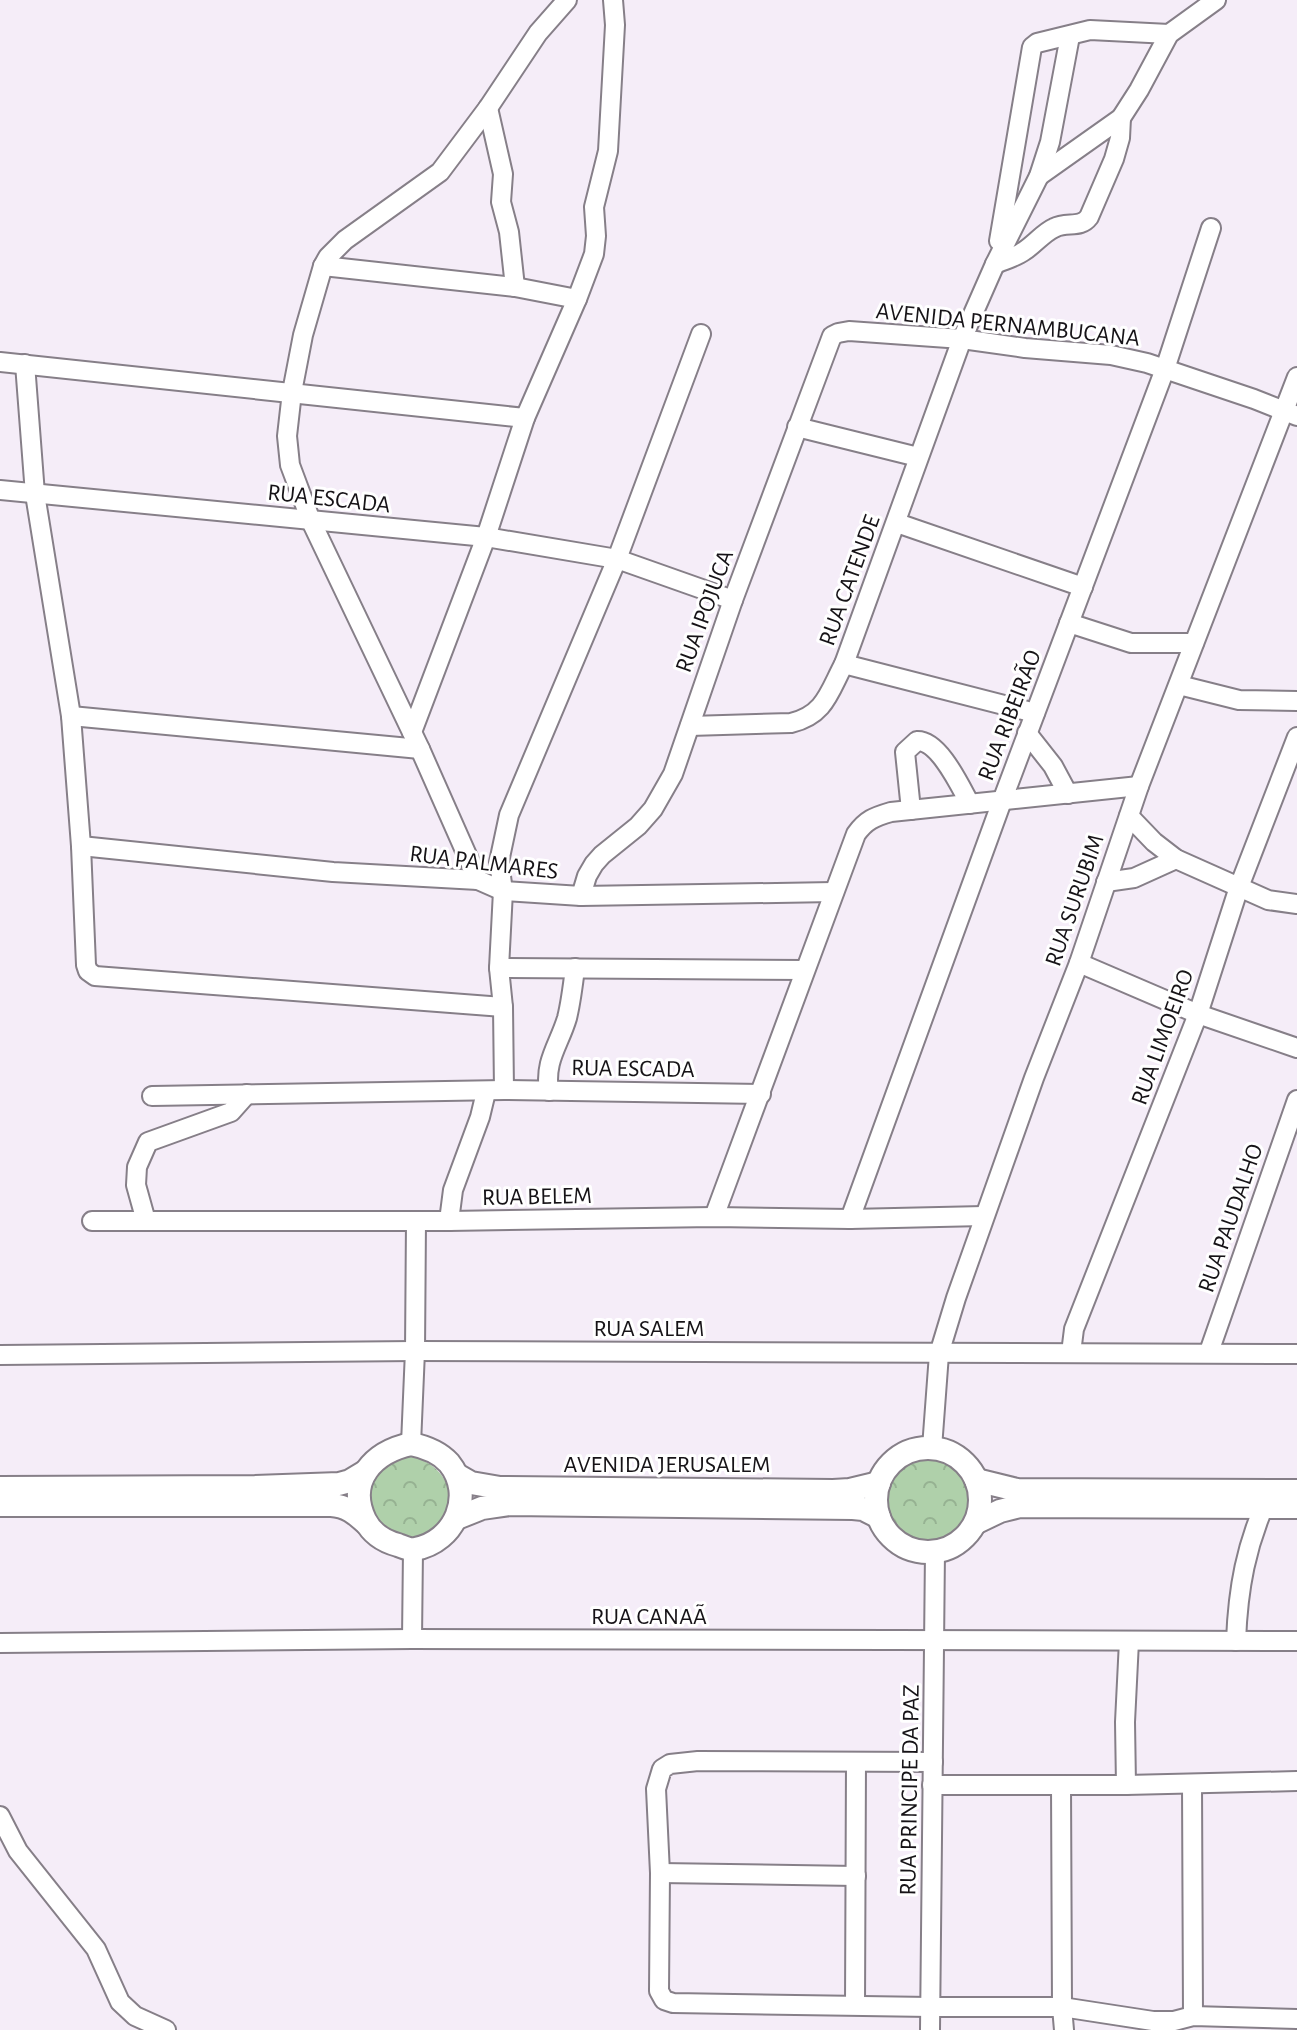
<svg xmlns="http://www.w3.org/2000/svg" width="1297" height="2030" viewBox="0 0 1297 2030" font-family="'Alegreya Sans',sans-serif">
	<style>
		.park { fill: url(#park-crowns) }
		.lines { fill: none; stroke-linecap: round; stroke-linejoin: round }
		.minor-casing { stroke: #867f88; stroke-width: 22 }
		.tertiary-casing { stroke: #867f88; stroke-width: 26 }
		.minor { stroke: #fff; stroke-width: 18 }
		.tertiary { stroke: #fff; stroke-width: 22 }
		.labels { text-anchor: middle; stroke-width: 6; stroke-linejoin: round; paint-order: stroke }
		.street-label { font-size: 24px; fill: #161317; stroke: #fff }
	</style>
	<defs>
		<pattern id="park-crowns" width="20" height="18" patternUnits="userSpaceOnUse" patternTransform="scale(2)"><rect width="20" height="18" fill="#afd0aa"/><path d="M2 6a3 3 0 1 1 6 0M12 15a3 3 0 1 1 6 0" fill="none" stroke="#96b292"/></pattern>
	</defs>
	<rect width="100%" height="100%" fill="#f5edf8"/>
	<g class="park">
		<path d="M408 1455C461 1467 465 1527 413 1542 405 1544 391 1538 382 1536L364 1485 371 1472Z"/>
		<circle cx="926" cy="1502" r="44"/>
	</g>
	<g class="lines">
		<g class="minor-casing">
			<g id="minor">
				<polyline points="488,108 503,174 501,202 509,232 515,287"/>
				<polyline points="1039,176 1121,118 1139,90 1169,34 1216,0"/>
				<polyline points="999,241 1032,47 1037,43 1090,30 1169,34"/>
				<path d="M995 264C1004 260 1016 257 1024 251 1035 244 1043 233 1054 228 1067 221 1080 229 1089 217L1114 159 1120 138 1121 118"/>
				<polyline points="323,266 515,287 577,299"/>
				<polyline points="0,362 525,418"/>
				<polyline points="25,364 35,494 71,716 81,846 86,965 88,971 95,976 503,1007"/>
				<polyline points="797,427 918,457"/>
				<polyline points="0,490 486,537 617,559 733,600"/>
				<polyline points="897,523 1083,587"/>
				<polyline points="1069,623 1131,643 1194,643"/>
				<polyline points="844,664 1035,713"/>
				<polyline points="1179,685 1239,700 1297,701"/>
				<polyline points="71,716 420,749"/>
				<path d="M690 726 791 723C825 715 829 692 844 664L962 339 995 264 1039 176 1050 142 1070 36"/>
				<polyline points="412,732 486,537 525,418 577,299 594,254 596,236 594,207 608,151 615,25 613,0"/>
				<polyline points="1027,733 1053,766 1068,794"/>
				<path d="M911 810 905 752 917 741C939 740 960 786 970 804"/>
				<polyline points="1129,816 1154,842 1176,859 1268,900 1297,904"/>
				<polyline points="81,846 333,872 478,880 503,891 581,896 834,892"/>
				<polyline points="478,880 420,749 311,521 290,465 287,436 292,392 303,335 323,266 328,257 345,240 440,172 488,108 538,33 567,0"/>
				<polyline points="1106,882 1134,878 1176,859"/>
				<polyline points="581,896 587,876 594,864 602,855 638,826 653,809 673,774 733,600 832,336 838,333 849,331 962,339 1025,348 1111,355 1147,363 1254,399 1297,416"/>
				<polyline points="1079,963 1198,1014 1297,1048"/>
				<polyline points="499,968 804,970"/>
				<polyline points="504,1090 503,1007 499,968 503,891 499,862 509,815 617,559 701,334"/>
				<path d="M549 1091C544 1061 559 1045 567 1018 571 1002 573 985 575 968"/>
				<polyline points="152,1096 504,1090 761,1094"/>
				<path d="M714 1217 856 834C866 820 874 817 891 812L1139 786"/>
				<polyline points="850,1219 1002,801 1165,369 1211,228"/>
				<polyline points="92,1221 449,1221 714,1217 850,1219 984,1216"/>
				<polyline points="146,1221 136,1185 137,1167 148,1142 231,1112 247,1094"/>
				<polyline points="449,1221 453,1190 480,1117 486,1092"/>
				<polyline points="1209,1352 1297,1100"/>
				<polyline points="1071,1353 1074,1329 1198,1014 1239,887 1297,737"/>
				<polyline points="0,1355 415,1351 1297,1354"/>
				<polyline points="411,1444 415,1351 416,1221"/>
				<polyline points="932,1448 939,1354 956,1298 1034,1078 1079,963 1139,786 1297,377"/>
				<polyline points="412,1639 413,1550"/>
				<path d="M1236 1641C1238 1588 1246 1545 1268 1497"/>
				<polyline points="0,1643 412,1639 1297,1641"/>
				<polyline points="933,1762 698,1761 670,1764 662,1769 656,1789 660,1873 659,1991 664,2000 673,2003 930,2007 1062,2007 1153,2021 1174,2021 1193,2016 1297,2019"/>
				<polyline points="1192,1784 1193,2016"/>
				<polyline points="932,1785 1126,1785 1297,1781"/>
				<polyline points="1061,1785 1062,2007 1064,2030"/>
				<polyline points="1126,1785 1125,1722 1129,1641"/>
				<polyline points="0,1816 18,1851 96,1949 120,2002 135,2016 166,2030"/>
				<polyline points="660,1873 856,1876"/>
				<polyline points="855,2005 856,1762"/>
				<polyline points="930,2030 935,1551"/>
			</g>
		</g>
		<g class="tertiary-casing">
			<g id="tertiary">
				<path d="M411 1444C426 1447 439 1452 449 1463 475 1495 455 1542 415 1549 410 1550 403 1547 398 1545 383 1541 372 1534 365 1520 346 1480 374 1452 411 1444Z"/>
				<circle cx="928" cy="1500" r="52"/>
				<polyline points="457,1475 471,1483 500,1488 833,1491 850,1490 879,1483"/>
				<polyline points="976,1480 1017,1490 1297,1491"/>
				<polyline points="0,1488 255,1487 339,1484 350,1481 365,1472"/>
				<path d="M0 1505H331C347 1506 355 1513 367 1524"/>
				<polyline points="457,1518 482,1508 510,1504 853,1508 863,1509 879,1517"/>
				<polyline points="977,1522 1000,1511 1020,1506 1297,1507"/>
			</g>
		</g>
		<use href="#minor" class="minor"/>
		<use href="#tertiary" class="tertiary"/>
	</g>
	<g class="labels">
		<g class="street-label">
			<text transform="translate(1008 324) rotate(6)" y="8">AVENIDA PERNAMBUCANA</text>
			<text transform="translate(329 498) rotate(6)" y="8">RUA ESCADA</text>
			<text transform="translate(849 580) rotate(-70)" y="8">RUA CATENDE</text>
			<text transform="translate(704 611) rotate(-70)" y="8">RUA IPOJUCA</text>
			<text transform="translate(1009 715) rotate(-69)" y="8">RUA RIBEIRÃO</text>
			<text transform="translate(484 862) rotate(7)" y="8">RUA PALMARES</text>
			<text transform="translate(1074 900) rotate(-71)" y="8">RUA SURUBIM</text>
			<text transform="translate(1162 1037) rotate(-70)" y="8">RUA LIMOEIRO</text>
			<text transform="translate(633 1068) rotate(1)" y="8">RUA ESCADA</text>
			<text transform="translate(537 1196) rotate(-1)" y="8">RUA BELEM</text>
			<text transform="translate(1230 1218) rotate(-71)" y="8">RUA PAUDALHO</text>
			<text x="649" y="1336">RUA SALEM</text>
			<text x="667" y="1472">AVENIDA JERUSALEM</text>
			<text x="649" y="1624">RUA CANAÃ</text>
			<text transform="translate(909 1790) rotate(-89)" y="8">RUA PRINCIPE DA PAZ</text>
		</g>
	</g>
</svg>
